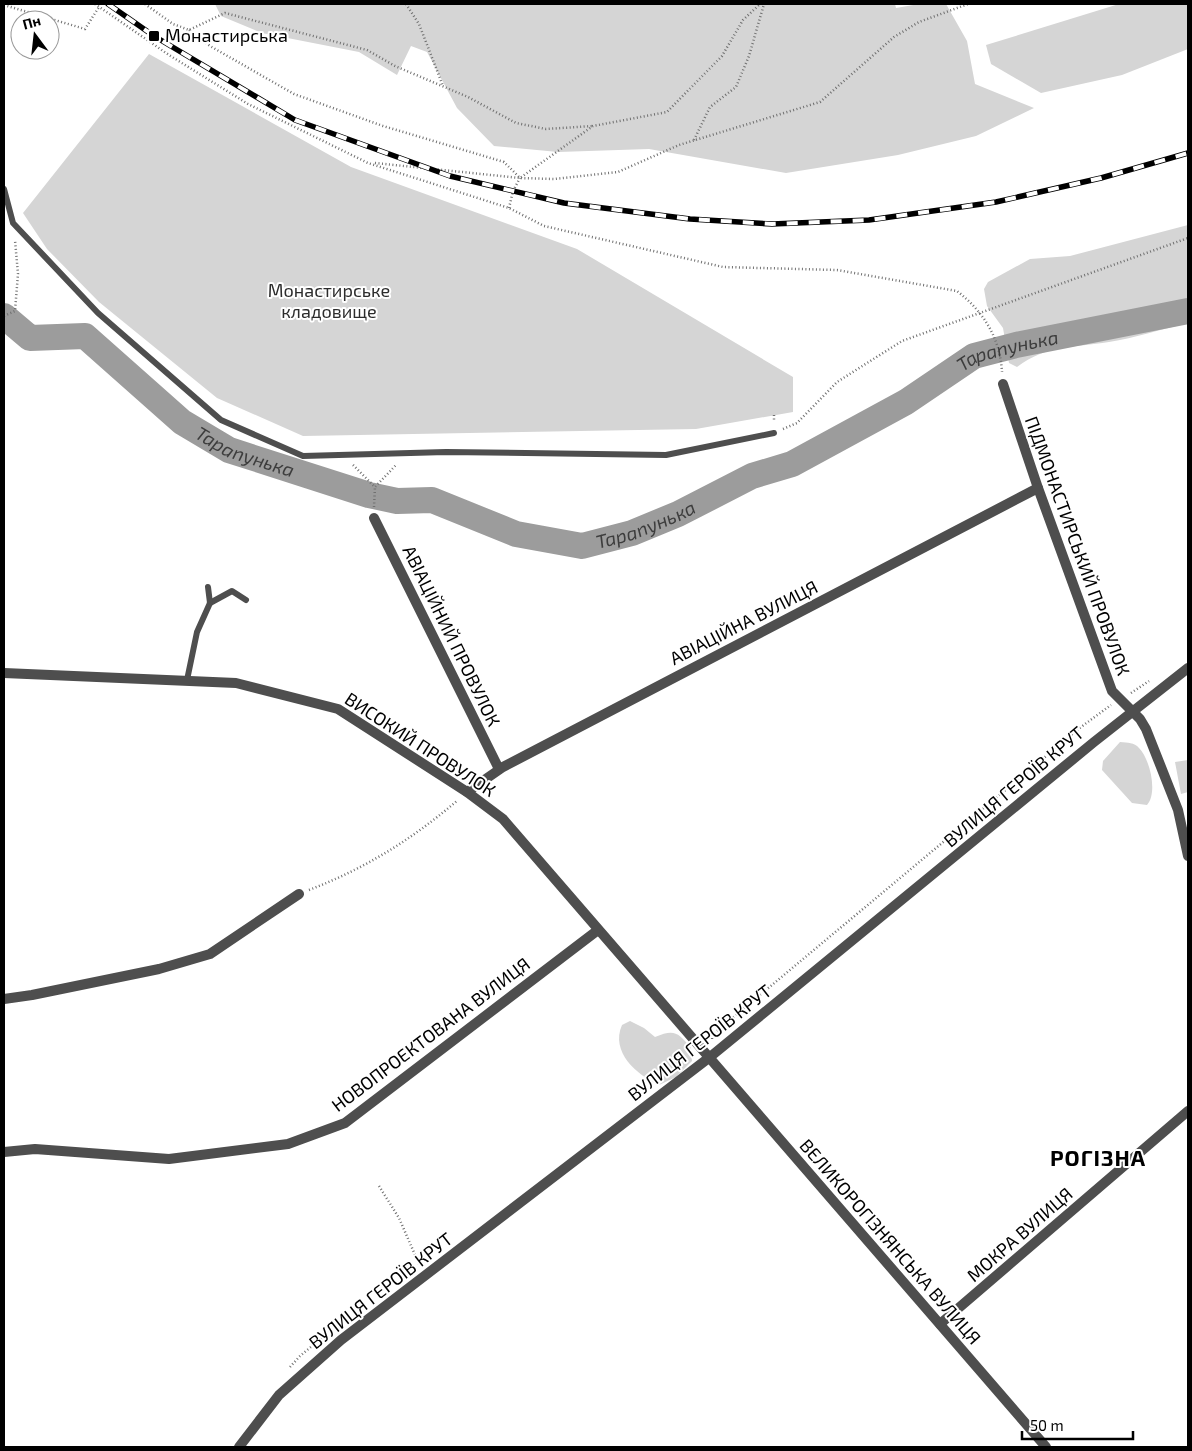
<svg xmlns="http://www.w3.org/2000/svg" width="1192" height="1451" viewBox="0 0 1192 1451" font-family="'Exo 2',sans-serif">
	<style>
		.green { fill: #d5d5d5 }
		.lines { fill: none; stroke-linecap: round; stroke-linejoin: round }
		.river { stroke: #9c9c9c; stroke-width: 26 }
		.path { stroke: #707070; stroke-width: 2.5; stroke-dasharray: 1 2.5; stroke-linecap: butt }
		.service { stroke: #4e4e4e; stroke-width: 6 }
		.minor { stroke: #4e4e4e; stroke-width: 10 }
		.rail-casing { stroke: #000; stroke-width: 5.5 }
		.rail { stroke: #fff; stroke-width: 4; stroke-dasharray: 11; stroke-linecap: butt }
		.poi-dot { fill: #000; stroke: #fff; stroke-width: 2 }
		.labels { text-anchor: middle; stroke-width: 4; stroke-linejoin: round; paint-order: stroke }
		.poi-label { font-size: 18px; fill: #000; stroke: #fff; text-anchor: start }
		.park-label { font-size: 18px; fill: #2c2c2c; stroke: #fff }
		.street-label { font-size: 18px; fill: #000; stroke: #fff }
		.water-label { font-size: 19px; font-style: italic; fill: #3d3d3d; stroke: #fff }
		.district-label { font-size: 22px; font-weight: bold; letter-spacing: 1px; fill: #000; stroke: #fff }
	</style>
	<rect width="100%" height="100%" fill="#fff"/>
	<g class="green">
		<polygon points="215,4 895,4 896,8 919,4 946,4 967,41 975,84 1034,108 976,136 898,155 786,173 649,149 558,152 494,146 457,108 427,52 411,46 397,75 359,52 262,33 221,16"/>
		<polygon points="1119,4 1188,4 1188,49 1122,75 1041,93 991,64 986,45"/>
		<polygon points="149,54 351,167 577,249 793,377 793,412 696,429 303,436 217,398 99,302 47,249 23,213"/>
		<path d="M1188 225V323C1162 329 1135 338 1109 342 1073 348 1048 344 1017 367L1009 363 1003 328 987 306 984 289 988 282 1030 259 1070 256Z"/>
		<path d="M1120 742C1128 743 1134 742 1139 748 1150 759 1158 793 1147 805L1132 803 1102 770 1103 761Z"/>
		<polygon points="1188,760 1188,792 1181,794 1175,762"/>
		<path d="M630 1021 644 1028 655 1037C674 1029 678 1032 691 1048L692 1061 676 1077 659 1085C637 1075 610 1052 622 1025Z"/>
	</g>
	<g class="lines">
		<path class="river" id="s1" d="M4 316 30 338 85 336 182 422 229 450 369 495 397 501 432 500 516 534 582 546 632 533 678 514 752 476 792 464 906 402 974 356 1016 345 1188 311"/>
		<g class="path">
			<path d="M95 4 169 55 248 104 368 163 509 208 544 226 723 267 837 270 957 291C984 312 1000 338 1002 372"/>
			<polyline points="145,4 173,24 189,30 225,13 367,50 395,66 468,97 516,123 546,129 593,126"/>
			<polyline points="406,4 419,24 443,86"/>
			<polyline points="4,5 85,29 99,7"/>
			<polyline points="189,30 210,46 294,94 383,126 504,162 520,178 554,179 618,172 679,145 820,102 894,37 919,22 968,4"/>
			<polyline points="694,140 710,107 736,87 749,56 764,4"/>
			<polyline points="375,163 520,178 593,126 667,112 722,56 743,20 760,4"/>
			<polyline points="509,208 513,191 520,178"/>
			<polyline points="4,316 15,311 18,274 15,240"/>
			<polyline points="774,415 774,422"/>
			<polyline points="783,429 797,423 837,382 902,341 1188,238"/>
			<polyline points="353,465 375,487 396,465"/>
			<polyline points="374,507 375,487"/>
			<polyline points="1131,693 1149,681"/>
			<path d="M309 890C366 868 411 840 458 800"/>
			<polyline points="712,1039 712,1035 1081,727 1111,705"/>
			<polyline points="379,1186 399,1218 419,1264"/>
			<polyline points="290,1367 300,1356 340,1323"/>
		</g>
		<g class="service">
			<polyline points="4,189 13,223 98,313 221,420 303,456 446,452 666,455 774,433"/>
			<polyline points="210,603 232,591 246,600"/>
			<polyline points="187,680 197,632 210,603 208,587"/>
		</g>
		<g class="minor">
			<polyline points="1003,384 1038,488 1112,691 1140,719 1146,729 1178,810 1188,856"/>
			<polyline points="374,518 499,769"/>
			<polyline points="4,673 236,683 338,709 467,792 503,819 1046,1447"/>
			<polyline points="467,792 503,767 1038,488"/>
			<polyline points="4,999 32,995 159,969 210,954 299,894"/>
			<polyline points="4,1152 35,1149 169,1159 288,1144 345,1123 598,930"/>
			<polyline points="940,1324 1188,1111"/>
			<polyline points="239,1447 279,1395 341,1340 710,1057 1094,742 1188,668"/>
		</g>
		<g class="rail-casing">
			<polyline id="rail" points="108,4 154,36 295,120 450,176 564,203 690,219 772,224 869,220 996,202 1101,178 1188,153"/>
		</g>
		<use href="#rail" class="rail"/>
	</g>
	<rect class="poi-dot" x="148" y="30" width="12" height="12" rx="2.5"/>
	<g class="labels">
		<g class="poi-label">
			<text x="165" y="42">Монастирська</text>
		</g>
		<g class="park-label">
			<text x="329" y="297">Монастирське<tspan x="329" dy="21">кладовище</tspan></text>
		</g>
		<g class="street-label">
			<text transform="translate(1077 546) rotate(70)" y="6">ПІДМОНАСТИРСЬКИЙ ПРОВУЛОК</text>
			<text transform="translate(744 623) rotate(-27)" y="6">АВІАЦІЙНА ВУЛИЦЯ</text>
			<text transform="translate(451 636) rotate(64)" y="6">АВІАЦІЙНИЙ ПРОВУЛОК</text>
			<text transform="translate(420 745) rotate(33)" y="6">ВИСОКИЙ ПРОВУЛОК</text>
			<text transform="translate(1014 787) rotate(-40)" y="6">ВУЛИЦЯ ГЕРОЇВ КРУТ</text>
			<text transform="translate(431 1035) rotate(-37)" y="6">НОВОПРОЕКТОВАНА ВУЛИЦЯ</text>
			<text transform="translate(700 1043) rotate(-38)" y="6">ВУЛИЦЯ ГЕРОЇВ КРУТ</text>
			<text transform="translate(1020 1235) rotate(-41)" y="6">МОКРА ВУЛИЦЯ</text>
			<text transform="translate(890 1242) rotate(49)" y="6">ВЕЛИКОРОГІЗНЯНСЬКА ВУЛИЦЯ</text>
			<text transform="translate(381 1291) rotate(-38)" y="6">ВУЛИЦЯ ГЕРОЇВ КРУТ</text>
		</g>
		<g class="water-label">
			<text dy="7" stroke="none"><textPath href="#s1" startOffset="1114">Тарапунька</textPath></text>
			<text dy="7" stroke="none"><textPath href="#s1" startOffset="289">Тарапунька</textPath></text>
			<text dy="7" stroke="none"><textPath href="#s1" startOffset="709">Тарапунька</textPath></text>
		</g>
		<g class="district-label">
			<text x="1098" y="1166">РОГІЗНА</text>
		</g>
	</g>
	<rect width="1192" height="1451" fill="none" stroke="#000000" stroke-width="10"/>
	<g transform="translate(35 35) rotate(345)"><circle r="24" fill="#ffffff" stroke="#999999"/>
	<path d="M0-4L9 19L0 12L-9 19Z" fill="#000000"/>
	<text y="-8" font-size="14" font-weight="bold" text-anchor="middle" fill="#000000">Пн</text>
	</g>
	<path d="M1022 1431v8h111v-8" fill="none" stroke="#000000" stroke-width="2.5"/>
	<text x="1030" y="1431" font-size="15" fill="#000000" stroke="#ffffff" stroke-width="4" paint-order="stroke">50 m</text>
</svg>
